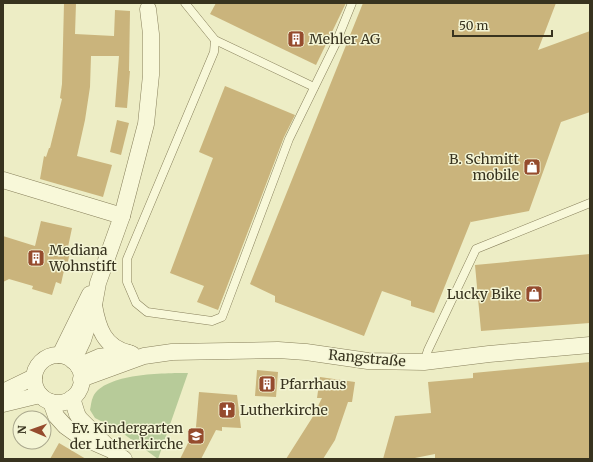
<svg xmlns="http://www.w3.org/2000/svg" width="593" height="462" viewBox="0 0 593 462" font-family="Merriweather,serif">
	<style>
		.green { fill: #b7cb99 }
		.building { fill: #cab47c }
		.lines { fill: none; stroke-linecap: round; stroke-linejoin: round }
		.lane-casing { stroke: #88805c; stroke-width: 9 }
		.street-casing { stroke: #88805c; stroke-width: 17 }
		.lane { stroke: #f8f8d9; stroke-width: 8 }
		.street { stroke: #f8f8d9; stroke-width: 16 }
		.labels { text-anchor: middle; stroke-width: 3; stroke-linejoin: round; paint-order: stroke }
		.poi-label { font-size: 14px; fill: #38331f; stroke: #f4f5d5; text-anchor: start }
		.street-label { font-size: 14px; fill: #38331f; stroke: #f4f5d5 }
	</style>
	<rect width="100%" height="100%" fill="#ededc5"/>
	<path class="green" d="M188 373 158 459 117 429 95 418 90 410C91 406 91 401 93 397 104 373 165 373 188 373Z"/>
	<g class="building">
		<polygon points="64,3 76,3 75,34 114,36 115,10 130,11 129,71 130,71 127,108 115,107 119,56 91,56 90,87 85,120 77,156 112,165 103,197 40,179 44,156 46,157 49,148 50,148 62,99 60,98 62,84"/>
		<polygon points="216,3 346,3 316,65 210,14"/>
		<polygon points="363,3 556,3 538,50 590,31 590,112 561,122 529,211 471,222 471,221 434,313 411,306 411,301 382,291 364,336 275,302 275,296 250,284"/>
		<polygon points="225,86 295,115 284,137 218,310 197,302 204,286 170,273 213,158 199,152"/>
		<polygon points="117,120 129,123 121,155 110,152"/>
		<polygon points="41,221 72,228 68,247 71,247 67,266 65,266 61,284 56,282 52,295 32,289 33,286 9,279 3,282 3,236 35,246"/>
		<polygon points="590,254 590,323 481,331 475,265"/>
		<polygon points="590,362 590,459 435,459 435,454 415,458 415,459 383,459 395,416 431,413 428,382 473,378 473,373"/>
		<polygon points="257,370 278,372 276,397 255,396"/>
		<polygon points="320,377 355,382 352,402 348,402 335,440 323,459 286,459 312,418 322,398 317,398"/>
		<polygon points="199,392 237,395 241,428 222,427 222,431 216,430 201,459 180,459 196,427"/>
		<polygon points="59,443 86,459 50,459"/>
	</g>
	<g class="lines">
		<g class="lane-casing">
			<g id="lane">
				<polyline points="185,3 215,40 214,52 127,259 127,282 136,303 147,312 212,321 222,317 289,139 335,45 352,3"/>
				<polyline points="215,40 314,87"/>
				<polyline points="424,362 428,350 476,249 590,203"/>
			</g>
		</g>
		<g class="street-casing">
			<g id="street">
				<polyline points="3,180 122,216"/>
				<path d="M94 305C98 328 104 347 129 353"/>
				<polyline points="60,355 90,294"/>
				<circle cx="58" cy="379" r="24"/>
				<polyline points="73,361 83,340 94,305 98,283 122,216 146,124 151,75 151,34 148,9"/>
				<polyline points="78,366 99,357 129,353 132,354"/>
				<polyline points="81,379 144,356 172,352 278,350 306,352 368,361 424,362 489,354 590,345"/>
				<polyline points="3,392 34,377"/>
				<polyline points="72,398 77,414 80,419 106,445"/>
				<polyline points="51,402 56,416 65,426 79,436 111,450 124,459"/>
				<polyline points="3,404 40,395"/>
			</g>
		</g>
		<use href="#lane" class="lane"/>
		<use href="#street" class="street"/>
	</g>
	<defs>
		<g id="building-square" transform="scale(0.9)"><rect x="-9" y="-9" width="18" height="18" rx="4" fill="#954b2d" stroke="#f4f5d5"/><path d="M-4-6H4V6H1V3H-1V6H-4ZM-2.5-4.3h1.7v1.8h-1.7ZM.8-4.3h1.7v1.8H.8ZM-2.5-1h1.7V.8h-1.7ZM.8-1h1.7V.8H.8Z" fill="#fff"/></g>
		<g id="shop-square" transform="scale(0.9)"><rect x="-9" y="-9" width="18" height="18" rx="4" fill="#954b2d" stroke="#f4f5d5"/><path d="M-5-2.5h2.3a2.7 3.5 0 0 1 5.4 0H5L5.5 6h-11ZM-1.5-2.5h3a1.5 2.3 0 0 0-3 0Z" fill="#fff"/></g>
		<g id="church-square" transform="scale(0.9)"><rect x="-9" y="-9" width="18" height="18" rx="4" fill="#954b2d" stroke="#f4f5d5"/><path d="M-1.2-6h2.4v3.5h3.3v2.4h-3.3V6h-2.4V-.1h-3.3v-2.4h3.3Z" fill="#fff"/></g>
		<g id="school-square" transform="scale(0.9)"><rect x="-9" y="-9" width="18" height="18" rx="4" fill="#954b2d" stroke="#f4f5d5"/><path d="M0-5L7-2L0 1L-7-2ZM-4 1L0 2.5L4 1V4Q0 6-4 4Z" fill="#fff"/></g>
	</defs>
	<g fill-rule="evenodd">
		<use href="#building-square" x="296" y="39"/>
		<use href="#shop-square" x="532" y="167"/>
		<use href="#building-square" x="36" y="258"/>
		<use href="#shop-square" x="534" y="294"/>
		<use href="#building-square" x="267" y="384"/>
		<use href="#church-square" x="227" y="410"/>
		<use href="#school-square" x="196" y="436"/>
	</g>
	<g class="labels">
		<g class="poi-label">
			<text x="309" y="44">Mehler AG</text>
			<text x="519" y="164" text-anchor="end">B. Schmitt<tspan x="519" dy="16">mobile</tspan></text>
			<text x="49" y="255">Mediana<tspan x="49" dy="16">Wohnstift</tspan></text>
			<text x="521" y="299" text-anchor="end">Lucky Bike</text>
			<text x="280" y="389">Pfarrhaus</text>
			<text x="240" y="415">Lutherkirche</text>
			<text x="183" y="433" text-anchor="end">Ev. Kindergarten<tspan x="183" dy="16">der Lutherkirche</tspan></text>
		</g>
		<g class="street-label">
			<text transform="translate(367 358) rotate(5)" y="5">Rangstraße</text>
		</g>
	</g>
	<rect width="593" height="462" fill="none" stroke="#38331f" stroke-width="8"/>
	<g transform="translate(32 430) rotate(272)"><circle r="19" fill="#f4f5d5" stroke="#a9a78c"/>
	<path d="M0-3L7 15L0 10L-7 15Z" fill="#954b2d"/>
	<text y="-6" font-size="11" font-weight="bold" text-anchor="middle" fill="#38331f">N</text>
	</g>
	<path d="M453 30v6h99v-6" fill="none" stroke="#38331f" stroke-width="2"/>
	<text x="459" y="30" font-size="12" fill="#38331f" stroke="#f4f5d5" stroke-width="3" paint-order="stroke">50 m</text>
</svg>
